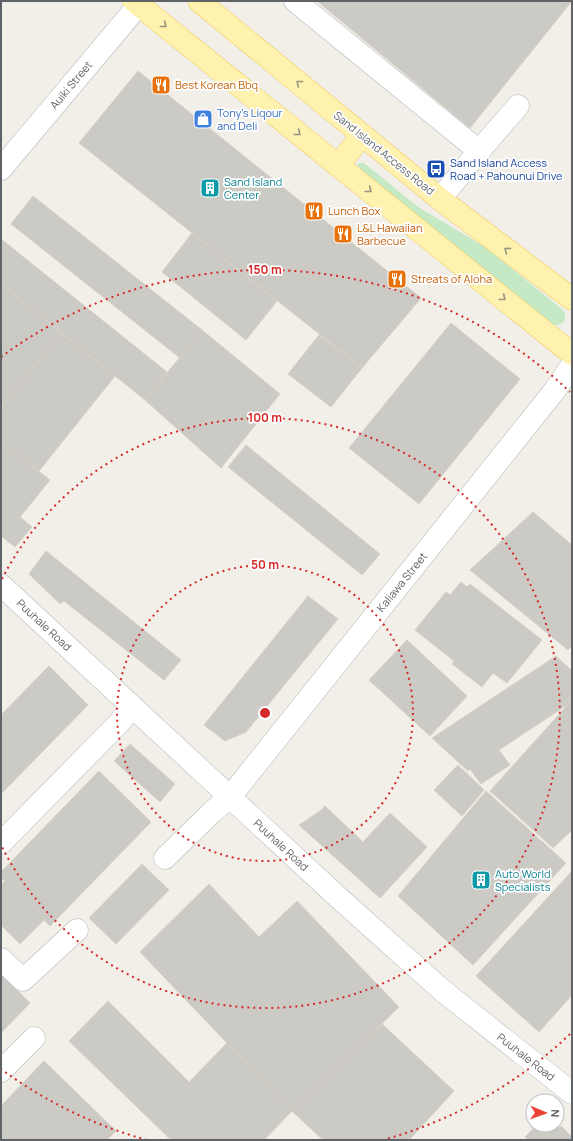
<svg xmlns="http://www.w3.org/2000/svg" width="573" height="1141" viewBox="0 0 573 1141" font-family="Manrope,sans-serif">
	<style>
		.green { fill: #c5e8c5 }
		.building { fill: #cccac5; stroke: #d6d1c6 }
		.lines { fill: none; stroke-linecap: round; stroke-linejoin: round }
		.minor-casing { stroke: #b5b8bc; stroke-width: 23 }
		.major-casing { stroke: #f2c960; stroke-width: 23 }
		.minor { stroke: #fff; stroke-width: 22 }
		.major { stroke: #fff2af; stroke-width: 22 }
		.oneway { stroke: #979581 }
		.ring { fill: none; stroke: #d62828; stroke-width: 2; stroke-dasharray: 2 4 }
		.labels { text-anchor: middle; stroke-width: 3.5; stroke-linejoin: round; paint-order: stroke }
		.street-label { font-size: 11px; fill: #5f6368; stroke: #fff }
		.food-label { font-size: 11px; fill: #c56008; stroke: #fff; text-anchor: start }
		.shop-label { font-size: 11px; fill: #366cbe; stroke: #fff; text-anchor: start }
		.transit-label { font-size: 11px; fill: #164399; stroke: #fff; text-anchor: start }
		.culture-label { font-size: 11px; fill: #0d838f; stroke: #fff; text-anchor: start }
		.centre { fill: #d62828; stroke: #fff; stroke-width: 2 }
		.ring-label { font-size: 12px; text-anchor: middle; font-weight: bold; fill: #d62828; stroke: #fff; stroke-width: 3.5; stroke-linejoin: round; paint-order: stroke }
	</style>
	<rect width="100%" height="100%" fill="#f1efe8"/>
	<path class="green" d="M359 163H364L418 207 485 247 563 310C567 318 566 323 557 325L552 324 359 169 357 165Z"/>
	<g class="building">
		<polygon points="317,1 572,1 470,128"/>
		<polygon points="138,71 421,298 362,368 79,143"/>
		<polygon points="33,196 202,330 180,358 11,224"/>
		<polygon points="192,233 277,301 246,340 162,272"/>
		<polygon points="1,239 167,372 145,400 1,284"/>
		<polygon points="1,284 61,333 3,405 1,403"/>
		<polygon points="451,323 520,379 419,504 349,448"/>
		<polygon points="202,330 280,394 221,468 145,400"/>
		<polygon points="61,333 115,376 39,471 1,442 1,408"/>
		<polygon points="319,335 362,368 331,407 288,374"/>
		<polygon points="1,442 50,480 20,517 32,527 15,547 1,536"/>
		<polygon points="246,445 380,554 362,575 228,467"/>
		<polygon points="533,512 572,545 572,645 568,650 470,570"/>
		<polygon points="46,551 181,660 164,680 64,601 60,604 29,574"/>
		<polygon points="461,582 467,587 470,584 542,640 507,683 493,673 482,687 452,664 454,661 415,630 446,592 450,595"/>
		<polygon points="308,596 338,619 246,732 225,741 204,725"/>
		<polygon points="407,640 467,696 430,736 369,680"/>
		<polygon points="556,656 572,671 572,699 567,705 499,750 510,765 481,784 470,769 468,771 432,738"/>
		<polygon points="49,666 88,705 1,794 1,715"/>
		<polygon points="572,700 572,830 553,848 490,791"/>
		<polygon points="130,744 175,784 160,802 114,761"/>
		<polygon points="458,765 484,790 462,816 434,790"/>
		<polygon points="99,771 151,822 50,926 44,920 20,944 1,925 1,885 5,881 1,878 1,872"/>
		<polygon points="486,791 566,863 473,965 398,896"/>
		<polygon points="325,806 363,842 390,813 427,847 380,898 299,825 320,811"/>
		<polygon points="142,864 169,890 116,944 89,918"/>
		<polygon points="572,871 572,995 539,1032 476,976"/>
		<polygon points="209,884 259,937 297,901 399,1007 292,1111 140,952"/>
		<polygon points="1,974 30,1003 1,1033"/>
		<polygon points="108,1001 189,1082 227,1043 292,1111 264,1140 171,1140 69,1041"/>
		<polygon points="382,1024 454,1091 409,1140 323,1140 292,1111"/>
		<polygon points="44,1061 116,1131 107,1140 1,1140 1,1106"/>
		<polygon points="537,1125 557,1125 560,1128 561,1126 572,1137 572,1140 528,1140 525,1137"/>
	</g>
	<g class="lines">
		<g class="minor-casing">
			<g id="minor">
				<polyline points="295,1 479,151 440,199"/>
				<polyline points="479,151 518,106"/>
				<polyline points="1,169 142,1"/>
				<polyline points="1,585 340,899 443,991 572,1093"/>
				<polyline points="1,843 118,724 132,707"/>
				<polyline points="165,858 212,812 230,797 555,390 572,365"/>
				<polyline points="1,959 23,980 77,930"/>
				<polyline points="1,1071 34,1038"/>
			</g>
		</g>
		<g class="major-casing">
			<g id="major">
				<polyline points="134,1 572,354"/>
				<polyline points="199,1 440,199 572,299"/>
				<polyline points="338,166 362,135"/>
			</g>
		</g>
		<use href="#minor" class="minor"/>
		<use href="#major" class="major"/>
	</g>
	<defs><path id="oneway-chevron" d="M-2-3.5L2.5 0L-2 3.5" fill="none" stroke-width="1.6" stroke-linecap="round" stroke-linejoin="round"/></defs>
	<g class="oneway">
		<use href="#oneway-chevron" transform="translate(164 25) rotate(39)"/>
		<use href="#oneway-chevron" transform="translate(299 83) rotate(-141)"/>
		<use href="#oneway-chevron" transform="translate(298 133) rotate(39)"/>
		<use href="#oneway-chevron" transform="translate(369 190) rotate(39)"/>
		<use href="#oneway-chevron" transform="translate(507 250) rotate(-143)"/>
		<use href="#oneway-chevron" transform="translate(503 298) rotate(39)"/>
	</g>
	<g class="ring">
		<circle cx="265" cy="713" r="148"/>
		<path d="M2 579A295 295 0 1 1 2 847"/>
		<path d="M570 1034A443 443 0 0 1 383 1140M147 1140A443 443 0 0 1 1 1069M1 357A443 443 0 0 1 570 392"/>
	</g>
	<defs>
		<g id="restaurant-square" transform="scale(1)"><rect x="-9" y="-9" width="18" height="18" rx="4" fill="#e8710a" stroke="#fff"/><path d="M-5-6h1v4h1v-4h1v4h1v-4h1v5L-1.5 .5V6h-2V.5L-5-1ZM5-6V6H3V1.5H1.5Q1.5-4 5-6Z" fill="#fff"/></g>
		<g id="shop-square" transform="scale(1)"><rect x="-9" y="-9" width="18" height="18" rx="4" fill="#3f7fe0" stroke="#fff"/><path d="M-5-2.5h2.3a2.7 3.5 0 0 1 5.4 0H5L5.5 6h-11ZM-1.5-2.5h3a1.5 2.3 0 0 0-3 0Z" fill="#fff"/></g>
		<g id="bus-square" transform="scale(1)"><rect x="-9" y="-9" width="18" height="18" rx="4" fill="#1a4fb4" stroke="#fff"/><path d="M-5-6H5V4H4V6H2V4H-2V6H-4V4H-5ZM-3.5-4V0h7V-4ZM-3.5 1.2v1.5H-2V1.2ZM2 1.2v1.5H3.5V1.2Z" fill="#fff"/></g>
		<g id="building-square" transform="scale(1)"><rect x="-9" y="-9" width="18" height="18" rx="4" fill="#0f9aa8" stroke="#fff"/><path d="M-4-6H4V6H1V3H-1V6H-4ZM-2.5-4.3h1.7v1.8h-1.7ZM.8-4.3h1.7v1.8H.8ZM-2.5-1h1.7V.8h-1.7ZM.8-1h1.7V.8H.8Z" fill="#fff"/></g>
	</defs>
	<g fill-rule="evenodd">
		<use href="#restaurant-square" x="161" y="85"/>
		<use href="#shop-square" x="203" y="119"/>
		<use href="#bus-square" x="436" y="169"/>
		<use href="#building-square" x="210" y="188"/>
		<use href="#restaurant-square" x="314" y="211"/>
		<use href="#restaurant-square" x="343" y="234"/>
		<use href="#restaurant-square" x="397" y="279"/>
		<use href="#building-square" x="481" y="880"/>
	</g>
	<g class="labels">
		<g class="street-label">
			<text transform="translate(71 85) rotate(-50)" y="4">Auiki Street</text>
			<text transform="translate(384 153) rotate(39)" y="4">Sand Island Access Road</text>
			<text transform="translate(402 582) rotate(-51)" y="4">Kaliawa Street</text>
			<text transform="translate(44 625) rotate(43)" y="4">Puuhale Road</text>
			<text transform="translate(281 845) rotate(43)" y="4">Puuhale Road</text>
			<text transform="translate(526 1057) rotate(38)" y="4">Puuhale Road</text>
		</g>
		<g class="food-label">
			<text x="175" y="89">Best Korean Bbq</text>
			<text x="328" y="215">Lunch Box</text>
			<text x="357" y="232">L&amp;L Hawaiian<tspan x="357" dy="13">Barbecue</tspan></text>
			<text x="411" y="283">Streats of Aloha</text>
		</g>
		<g class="shop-label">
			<text x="217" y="117">Tony's Liqour<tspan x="217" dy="13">and Deli</tspan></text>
		</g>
		<g class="transit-label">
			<text x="450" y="167">Sand Island Access<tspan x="450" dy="13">Road + Pahounui Drive</tspan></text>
		</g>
		<g class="culture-label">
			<text x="224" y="186">Sand Island<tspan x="224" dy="13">Center</tspan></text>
			<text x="495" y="878">Auto World<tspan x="495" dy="13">Specialists</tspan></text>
		</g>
	</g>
	<circle cx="265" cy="713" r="6" class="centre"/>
	<g class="ring-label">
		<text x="265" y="274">150 m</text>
		<text x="265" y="422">100 m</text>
		<text x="265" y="569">50 m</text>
	</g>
	<rect width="573" height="1141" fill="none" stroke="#5f6368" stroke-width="4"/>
	<g transform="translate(545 1113) rotate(92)"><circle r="19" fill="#ffffff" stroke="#bfc1c3"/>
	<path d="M0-3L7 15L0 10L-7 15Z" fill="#ea4335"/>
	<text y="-6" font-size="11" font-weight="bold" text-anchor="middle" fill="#5f6368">N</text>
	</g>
</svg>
